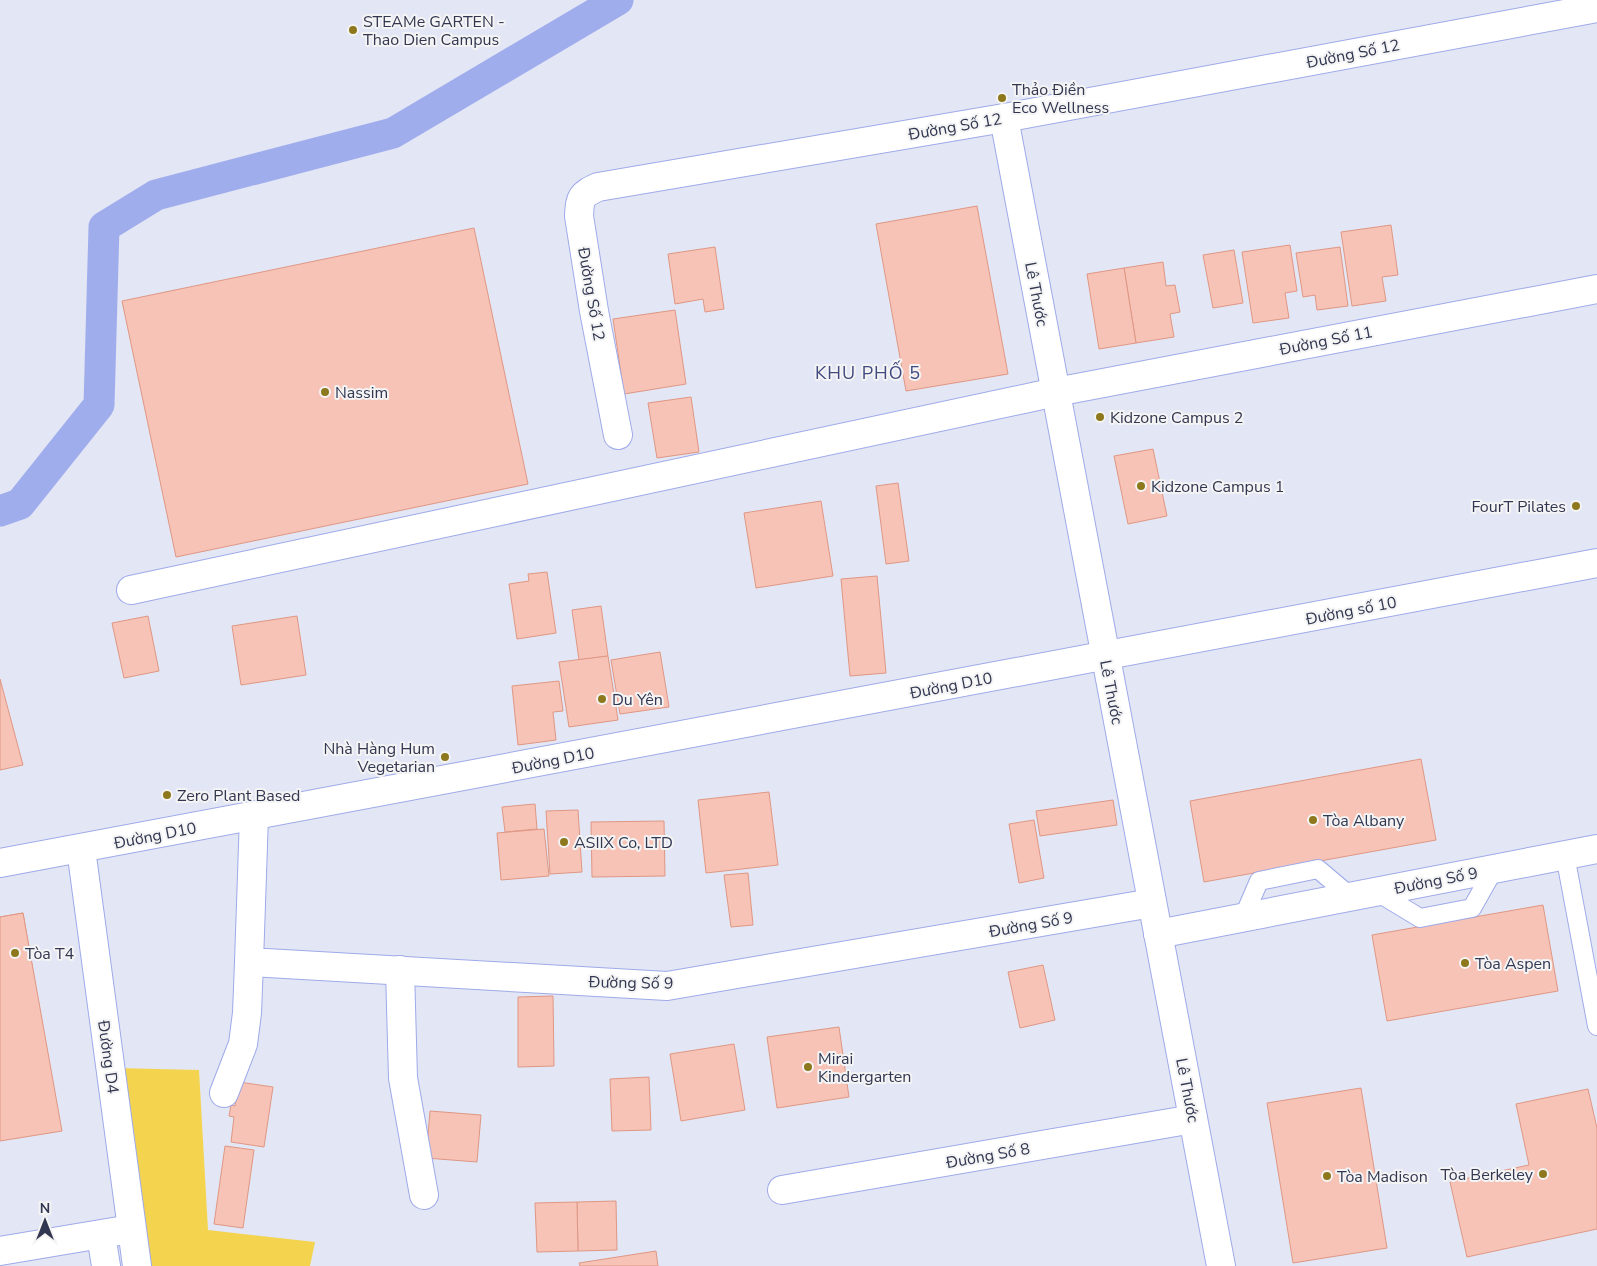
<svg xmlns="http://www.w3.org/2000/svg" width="1597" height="1266" viewBox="0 0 1597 1266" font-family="'Nunito Sans',sans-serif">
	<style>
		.green { fill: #f4d44f }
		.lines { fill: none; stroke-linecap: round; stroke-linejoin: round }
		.canal { stroke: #a0aded; stroke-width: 31 }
		.building { fill: #f7c3b6; stroke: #df9784 }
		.lane-casing { stroke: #9eaae9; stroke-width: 20 }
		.street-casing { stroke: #9eaae9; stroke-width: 30 }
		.lane { stroke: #fff; stroke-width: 18 }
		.street { stroke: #fff; stroke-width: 28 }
		.poi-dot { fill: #8d781d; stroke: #f4f4f4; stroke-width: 2 }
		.labels { text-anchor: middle; stroke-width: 4; stroke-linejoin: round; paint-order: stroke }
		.poi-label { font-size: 16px; fill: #323751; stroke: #f4f4f4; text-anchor: start }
		.street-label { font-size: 16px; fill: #323751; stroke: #f4f4f4 }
		.neighbourhood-label { font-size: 18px; letter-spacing: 1px; fill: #414a81; stroke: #f4f4f4 }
	</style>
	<rect width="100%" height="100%" fill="#e3e6f4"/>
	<polygon class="green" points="116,1068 199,1070 208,1230 315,1242 310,1266 145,1266"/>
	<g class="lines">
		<polyline class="canal" points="0,511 20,504 99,405 104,227 156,195 393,133 618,0"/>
	</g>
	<g class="building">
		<polygon points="977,206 1008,374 906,391 876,224"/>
		<polygon points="1391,225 1398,275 1382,277 1386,301 1352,306 1341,232"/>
		<polygon points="474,228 528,484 176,557 122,301"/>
		<polygon points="1290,245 1297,291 1285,293 1289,318 1253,323 1242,252"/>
		<polygon points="715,247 724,309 705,312 703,299 675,304 668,254"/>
		<polygon points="1340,247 1348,306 1317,310 1315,295 1303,297 1296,253"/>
		<polygon points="1234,250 1243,303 1213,308 1203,255"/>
		<polygon points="1163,262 1166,286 1175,285 1180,312 1170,314 1174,337 1136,343 1124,268"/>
		<polygon points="1124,268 1136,343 1099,349 1087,274"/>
		<polygon points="675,310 686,384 624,394 613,319"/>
		<polygon points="691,397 699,452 657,458 648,403"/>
		<polygon points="1153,449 1167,516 1128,524 1114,456"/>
		<polygon points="898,483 909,561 886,564 876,486"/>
		<polygon points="821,501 833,576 756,588 744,513"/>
		<polygon points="547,572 556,633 517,639 509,584 529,581 528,574"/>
		<polygon points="877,576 886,673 850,676 841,579"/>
		<polygon points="601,606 608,656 579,660 572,610"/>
		<polygon points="148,616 159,671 124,678 112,623"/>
		<polygon points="297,616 306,675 241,685 232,626"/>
		<polygon points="660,652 669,707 620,714 611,660"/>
		<polygon points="608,656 618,720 569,727 559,662"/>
		<polygon points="0,679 23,765 0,770"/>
		<polygon points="559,681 563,711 553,712 556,740 518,745 512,686"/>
		<polygon points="1421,759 1436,840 1204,882 1190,801"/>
		<polygon points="769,792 778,865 706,873 698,800"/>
		<polygon points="1113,800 1117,825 1040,836 1036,811"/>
		<polygon points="535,804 537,829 505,832 502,807"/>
		<polygon points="578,810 582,872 550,874 546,811"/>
		<polygon points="1034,820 1044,878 1019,883 1009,824"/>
		<polygon points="664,821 665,876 592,877 591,822"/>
		<polygon points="544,829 549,876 501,880 497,833"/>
		<polygon points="748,873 753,925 731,927 724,875"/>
		<polygon points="1543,905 1558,991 1387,1021 1372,935"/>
		<polygon points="23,913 36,989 0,995 0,917"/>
		<polygon points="23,913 62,1131 0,1141 0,917"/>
		<polygon points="1043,965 1055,1020 1020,1028 1008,972"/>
		<polygon points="553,996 554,1066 518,1067 518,997"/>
		<polygon points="839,1027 849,1097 777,1108 767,1037"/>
		<polygon points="734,1044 745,1110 681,1121 670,1054"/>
		<polygon points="649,1077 651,1130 612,1131 610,1079"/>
		<polygon points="239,1082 273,1087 264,1147 231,1142 234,1117 229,1116 231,1105 235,1106"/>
		<polygon points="1361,1088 1387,1248 1293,1263 1267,1103"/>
		<polygon points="1588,1089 1597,1128 1597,1229 1467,1257 1450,1182 1529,1165 1516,1104"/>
		<polygon points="430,1111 481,1115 477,1162 426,1158"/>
		<polygon points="225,1146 254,1150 243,1228 214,1224"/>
		<polygon points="616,1201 617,1250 578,1251 577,1202"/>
		<polygon points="577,1202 578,1251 537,1252 535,1203"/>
		<polygon points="656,1251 658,1266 580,1266 579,1263"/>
	</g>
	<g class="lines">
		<g class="lane-casing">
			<g id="lane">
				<polyline points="1565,855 1597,1026"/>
				<polyline points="1377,892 1420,918 1472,908 1494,869"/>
				<polyline points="1243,918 1259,881 1318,869 1351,897"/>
			</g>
		</g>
		<g class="street-casing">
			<g id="street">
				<polyline points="1004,118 1221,1266"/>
				<path d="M618 435 594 311 579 216C580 197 581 195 598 187L1004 118 1597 8"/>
				<polyline points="131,590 1056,392 1597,289"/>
				<polyline points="254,816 249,962 667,986 1152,903"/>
				<polyline points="81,849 137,1266"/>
				<polyline points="0,863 1597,563"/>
				<polyline points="1158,934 1597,849"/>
				<polyline points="400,970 403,1078 424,1195"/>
				<polyline points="224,1093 243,1044 247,1013 249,962"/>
				<polyline points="782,1190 1193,1119"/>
				<polyline points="101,1235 106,1266"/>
				<polyline points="0,1251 131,1229"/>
			</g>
		</g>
		<use href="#lane" class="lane"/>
		<use href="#street" class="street"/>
	</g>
	<g class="poi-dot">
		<circle cx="353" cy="30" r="5"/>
		<circle cx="1002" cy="98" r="5"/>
		<circle cx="325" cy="392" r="5"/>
		<circle cx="1100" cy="417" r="5"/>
		<circle cx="1141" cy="486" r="5"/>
		<circle cx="1576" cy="506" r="5"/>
		<circle cx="602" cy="699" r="5"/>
		<circle cx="445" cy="757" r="5"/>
		<circle cx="167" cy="795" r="5"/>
		<circle cx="1313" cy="820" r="5"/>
		<circle cx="564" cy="842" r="5"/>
		<circle cx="15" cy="953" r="5"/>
		<circle cx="1465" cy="963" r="5"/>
		<circle cx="808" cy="1067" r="5"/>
		<circle cx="1543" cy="1174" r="5"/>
		<circle cx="1327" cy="1176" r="5"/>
	</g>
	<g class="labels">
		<g class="poi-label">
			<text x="363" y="27">STEAMe GARTEN -<tspan x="363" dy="18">Thao Dien Campus</tspan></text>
			<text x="1012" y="95">Thảo Điền<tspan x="1012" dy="18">Eco Wellness</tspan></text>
			<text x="335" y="398">Nassim</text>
			<text x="1110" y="423">Kidzone Campus 2</text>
			<text x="1151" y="492">Kidzone Campus 1</text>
			<text x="1566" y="512" text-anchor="end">FourT Pilates</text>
			<text x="612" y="705">Du Yên</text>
			<text x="435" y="754" text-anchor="end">Nhà Hàng Hum<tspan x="435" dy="18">Vegetarian</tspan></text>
			<text x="177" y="801">Zero Plant Based</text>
			<text x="1323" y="826">Tòa Albany</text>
			<text x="574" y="848">ASIIX Co, LTD</text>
			<text x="25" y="959">Tòa T4</text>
			<text x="1475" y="969">Tòa Aspen</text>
			<text x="818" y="1064">Mirai<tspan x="818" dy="18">Kindergarten</tspan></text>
			<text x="1533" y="1180" text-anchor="end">Tòa Berkeley</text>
			<text x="1337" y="1182">Tòa Madison</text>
		</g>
		<g class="street-label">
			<text transform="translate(1353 53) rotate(-11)" y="6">Đường Số 12</text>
			<text transform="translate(955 126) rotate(-10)" y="6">Đường Số 12</text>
			<text transform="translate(592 294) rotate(80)" y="6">Đường Số 12</text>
			<text transform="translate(1037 294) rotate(79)" y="6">Lê Thước</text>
			<text transform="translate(1326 340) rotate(-11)" y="6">Đường Số 11</text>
			<text transform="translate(1351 610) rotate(-11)" y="6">Đường số 10</text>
			<text transform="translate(951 685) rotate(-11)" y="6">Đường D10</text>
			<text transform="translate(1112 692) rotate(79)" y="6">Lê Thước</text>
			<text transform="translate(553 760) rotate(-11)" y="6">Đường D10</text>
			<text transform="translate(155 835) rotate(-11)" y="6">Đường D10</text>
			<text transform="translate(1436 880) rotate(-11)" y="6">Đường Số 9</text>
			<text transform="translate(1031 924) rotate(-10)" y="6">Đường Số 9</text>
			<text transform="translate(631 982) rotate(1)" y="6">Đường Số 9</text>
			<text transform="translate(109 1057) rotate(82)" y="6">Đường D4</text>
			<text transform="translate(1188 1090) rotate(79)" y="6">Lê Thước</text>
			<text transform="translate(988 1155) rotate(-10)" y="6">Đường Số 8</text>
		</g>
		<g class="neighbourhood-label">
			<text x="868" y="379">KHU PHỐ 5</text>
		</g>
	</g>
	<g transform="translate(45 1221)" stroke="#f4f4f4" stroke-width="4" paint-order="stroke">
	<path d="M0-4L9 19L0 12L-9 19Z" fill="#323751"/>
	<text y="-8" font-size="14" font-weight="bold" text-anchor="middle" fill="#323751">N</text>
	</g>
</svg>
